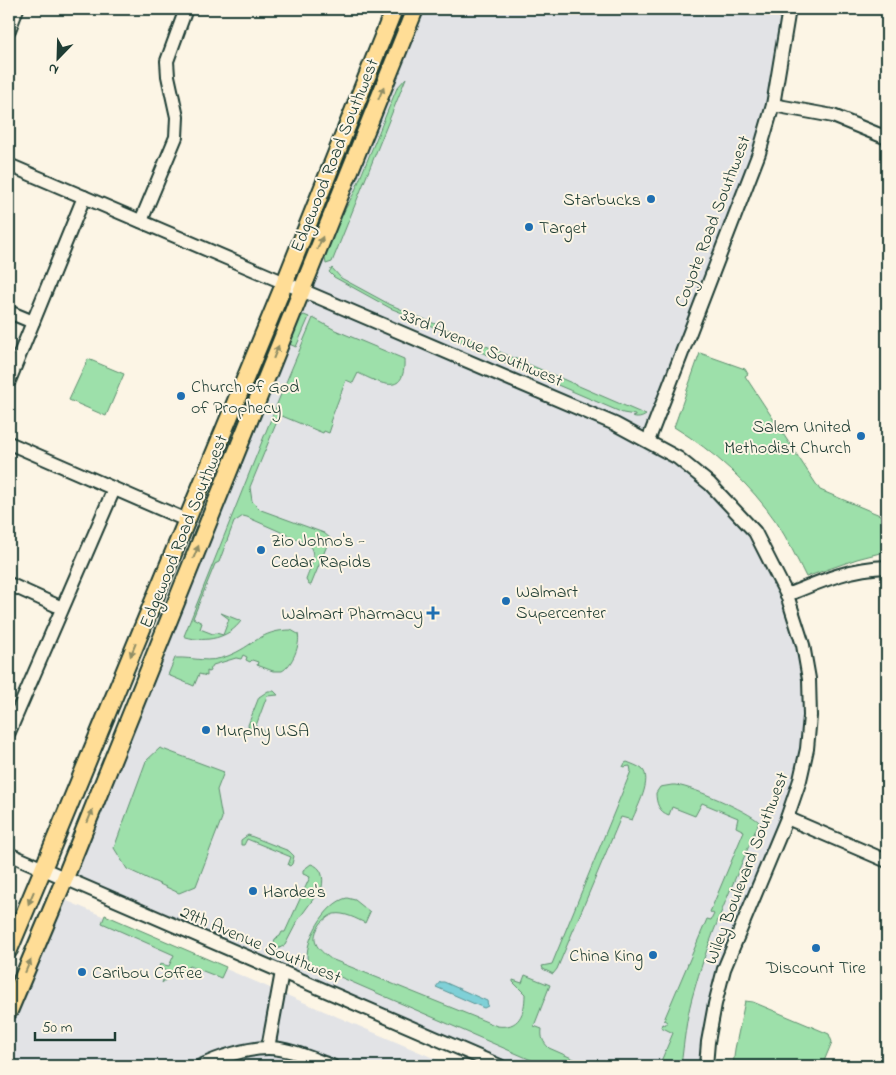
<svg xmlns="http://www.w3.org/2000/svg" width="896" height="1075" viewBox="0 0 896 1075" font-family="'Indie Flower',sans-serif">
	<style>
		.built { fill: #e2e3e6 }
		.green { fill: #9de0aa; stroke: #5e8e6f }
		.water { fill: #7fd0d7; stroke: #599596 }
		.lines { fill: none; stroke-linecap: round; stroke-linejoin: round }
		.minor-casing { stroke: #1f3d34; stroke-width: 16 }
		.major-casing { stroke: #1f3d34; stroke-width: 20 }
		.minor { stroke: #fcf5e5; stroke-width: 12 }
		.major { stroke: #ffdd96; stroke-width: 16 }
		.oneway { fill: #8f8d65 }
		.poi-dot { fill: #1f6fb2; stroke: #fcf5e5; stroke-width: 2 }
		.labels { text-anchor: middle; stroke-width: 4; stroke-linejoin: round; paint-order: stroke }
		.street-label { font-size: 18px; fill: #1f3d34; stroke: #fcf5e5 }
		.poi-label { font-size: 18px; fill: #1f3d34; stroke: #fcf5e5; text-anchor: start }
	</style>
	<rect width="100%" height="100%" fill="#fcf5e5"/>
	<filter id="ink" filterUnits="userSpaceOnUse"><feTurbulence type="fractalNoise" baseFrequency=".02" numOctaves="2"/><feDisplacementMap in="SourceGraphic" scale="10" xChannelSelector="R" yChannelSelector="G"/><feConvolveMatrix kernelMatrix="1 2 1 2 8 2 1 2 1" color-interpolation-filters="sRGB"/></filter>
	<g filter="url(#ink)">
		<g class="built">
			<polygon points="415,9 789,9 773,105 648,441 678,458 755,532 803,645 807,748 724,969 706,1066 500,1066 65,878"/>
			<polygon points="65,900 452,1066 9,1066 9,1031"/>
		</g>
		<g class="green">
			<polygon points="406,78 332,262 326,264 324,253 336,226 354,193 397,88"/>
			<path d="M332 268 341 278 389 304 646 415C642 418 637 419 632 417L635 416V415L623 413 476 350 422 321 390 308 334 277 329 272Z"/>
			<polygon points="304,315 309,317 296,347 287,343 298,319"/>
			<path d="M313 318 335 330 404 359C406 399 378 382 358 373L353 383 346 380 330 422 332 424 329 433 324 431 323 433 282 416 278 419 250 487 252 501 261 510 324 533 330 538 311 585H309L306 580C310 568 318 554 308 544L247 517 243 516 234 522 219 562 215 564 193 618 202 623 200 629 213 634 216 633 223 635 229 619 221 613 241 621C229 638 206 643 186 637L184 636 279 399Z"/>
			<path d="M700 353 745 369 748 374 745 376 820 490 887 518V549L880 553 857 559 806 577C797 559 788 540 777 523 750 484 715 452 674 427Z"/>
			<polygon points="88,359 124,374 106,416 69,400"/>
			<path d="M291 630 298 634C301 644 292 666 282 671H273L257 665 258 662 252 660 250 662 246 660 247 657 243 655 241 659 236 658 213 665 209 672 207 671V676L199 674 194 686 168 675 175 658C195 657 207 664 228 656 254 646 260 630 291 630Z"/>
			<polygon points="268,691 274,691 278,695 267,696 254,731 264,730 261,734 255,735 250,731 248,725 259,697"/>
			<polygon points="160,748 224,772 217,790 222,818 196,886 179,893 127,869 114,848 146,761"/>
			<path d="M627 762C632 764 638 766 642 769 653 779 637 808 632 820L621 817 557 969 553 974 543 969 542 966 552 964 631 771 630 766 623 767 625 763Z"/>
			<path d="M672 785C685 783 750 812 759 822 735 880 708 937 692 998 686 1020 684 1043 681 1066H659L673 1033 661 1027 662 1024 665 1025 667 1022 664 1020 707 919 711 920 714 914 710 912 744 831 736 827 738 818 702 803 695 816 672 807 669 815C659 812 656 803 656 793L660 787Z"/>
			<polygon points="248,835 289,851 294,856 292,864 290,866 288,865 291,857 247,839 244,845 241,845 241,840"/>
			<path d="M311 864C322 867 324 877 322 887L298 920 285 945 276 950 272 948 275 939 280 936 282 932H285L310 877 303 874V870Z"/>
			<path d="M347 898 355 900 370 912 365 923C357 919 344 912 334 914 330 915 324 920 321 923 309 940 316 948 331 959L497 1026C519 1029 525 1014 525 994L513 982V980L522 983 525 975 550 985 534 1026 542 1029C541 1038 543 1042 549 1048L590 1066H545L308 963C302 943 326 902 347 898Z"/>
			<polygon points="105,915 226,967 221,978 190,966 181,973 177,970 162,983 166,971 159,967 160,964 169,966 174,955 102,923"/>
			<polygon points="745,1001 753,1002 829,1034 832,1042 822,1066 733,1066 735,1049"/>
		</g>
		<polygon class="water" points="440,982 444,982 487,1001 488,1006 484,1008 436,987"/>
		<g class="lines">
			<g class="minor-casing">
				<g id="minor">
					<polyline points="9,30 17,9"/>
					<polyline points="773,105 833,116 887,138"/>
					<polyline points="9,165 615,424 678,458 710,484 755,532 787,595 803,645 809,679 810,716 807,749 800,780 787,818 724,969 715,1004 708,1042 706,1066"/>
					<polyline points="141,221 176,137 177,117 168,76 167,61 186,9"/>
					<polyline points="9,312 33,322"/>
					<polyline points="9,381 84,197"/>
					<polyline points="648,441 759,153 773,105 789,9"/>
					<polyline points="9,443 186,520"/>
					<polyline points="9,584 62,608"/>
					<path d="M787 595C821 581 850 568 887 567"/>
					<polyline points="9,732 114,489"/>
					<polyline points="787,818 887,861"/>
					<polyline points="9,854 500,1066"/>
					<polyline points="268,1048 282,972"/>
					<path d="M201 1066C219 1057 248 1048 268 1048 290 1048 312 1059 332 1066"/>
				</g>
			</g>
			<g class="major-casing">
				<g id="major">
					<polyline points="9,950 43,869 285,282 394,9"/>
					<polyline points="9,1011 65,878 415,9"/>
				</g>
			</g>
			<use href="#minor" class="minor"/>
			<use href="#major" class="major"/>
		</g>
		<defs><path id="oneway-solid" d="M-6-.8H1V-3.2L6.5 0L1 3.2V.8H-6Z" transform="scale(1.25)"/></defs>
		<g class="oneway">
			<use href="#oneway-solid" transform="translate(381 93) rotate(-68)"/>
			<use href="#oneway-solid" transform="translate(320 243) rotate(-68)"/>
			<use href="#oneway-solid" transform="translate(276 352) rotate(-68)"/>
			<use href="#oneway-solid" transform="translate(196 552) rotate(-68)"/>
			<use href="#oneway-solid" transform="translate(133 650) rotate(112)"/>
			<use href="#oneway-solid" transform="translate(90 816) rotate(-68)"/>
			<use href="#oneway-solid" transform="translate(31 898) rotate(113)"/>
			<use href="#oneway-solid" transform="translate(28 966) rotate(-67)"/>
		</g>
	</g>
	<g class="poi-dot">
		<circle cx="651" cy="199" r="5"/>
		<circle cx="529" cy="227" r="5"/>
		<circle cx="181" cy="396" r="5"/>
		<circle cx="861" cy="436" r="5"/>
		<circle cx="261" cy="550" r="5"/>
		<circle cx="506" cy="601" r="5"/>
		<path d="M430.5 605.5h5v5h5v5h-5v5h-5v-5h-5v-5h5z"/>
		<circle cx="206" cy="730" r="5"/>
		<circle cx="253" cy="891" r="5"/>
		<circle cx="816" cy="948" r="5"/>
		<circle cx="653" cy="955" r="5"/>
		<circle cx="82" cy="972" r="5"/>
	</g>
	<g class="labels">
		<g class="street-label">
			<text transform="translate(334 155) rotate(-68)" y="6">Edgewood Road Southwest</text>
			<text transform="translate(712 221) rotate(-69)" y="6">Coyote Road Southwest</text>
			<text transform="translate(482 347) rotate(23)" y="6">33rd Avenue Southwest</text>
			<text transform="translate(183 531) rotate(-68)" y="6">Edgewood Road Southwest</text>
			<text transform="translate(746 868) rotate(-69)" y="6">Wiley Boulevard Southwest</text>
			<text transform="translate(261 944) rotate(23)" y="6">29th Avenue Southwest</text>
		</g>
		<g class="poi-label">
			<text x="641" y="205" text-anchor="end">Starbucks</text>
			<text x="539" y="233">Target</text>
			<text x="191" y="392">Church of God<tspan x="191" dy="21">of Prophecy</tspan></text>
			<text x="851" y="432" text-anchor="end">Salem United<tspan x="851" dy="21">Methodist Church</tspan></text>
			<text x="271" y="546">Zio Johno's -<tspan x="271" dy="21">Cedar Rapids</tspan></text>
			<text x="516" y="597">Walmart<tspan x="516" dy="21">Supercenter</tspan></text>
			<text x="423" y="619" text-anchor="end">Walmart Pharmacy</text>
			<text x="216" y="736">Murphy USA</text>
			<text x="263" y="897">Hardee's</text>
			<text x="643" y="961" text-anchor="end">China King</text>
			<text x="816" y="973" text-anchor="middle">Discount Tire</text>
			<text x="92" y="978">Caribou Coffee</text>
		</g>
	</g>
	<rect width="896" height="1075" fill="none" stroke="#fcf5e5" stroke-width="30"/>
	<rect x="15" y="15" width="866" height="1045" fill="none" stroke="#1f3d34" stroke-width="2" filter="url(#ink)"/>
	<g transform="translate(58 58) rotate(203)" stroke="#fcf5e5" stroke-width="4" paint-order="stroke">
	<path d="M0-4L9 19L0 12L-9 19Z" fill="#1f3d34"/>
	<text y="-8" font-size="14" font-weight="bold" text-anchor="middle" fill="#1f3d34">N</text>
	</g>
	<path d="M35 1032v8h80v-8" fill="none" stroke="#1f3d34" stroke-width="2.5"/>
	<text x="42" y="1032" font-size="15" fill="#1f3d34" stroke="#fcf5e5" stroke-width="4" paint-order="stroke">50 m</text>
</svg>
